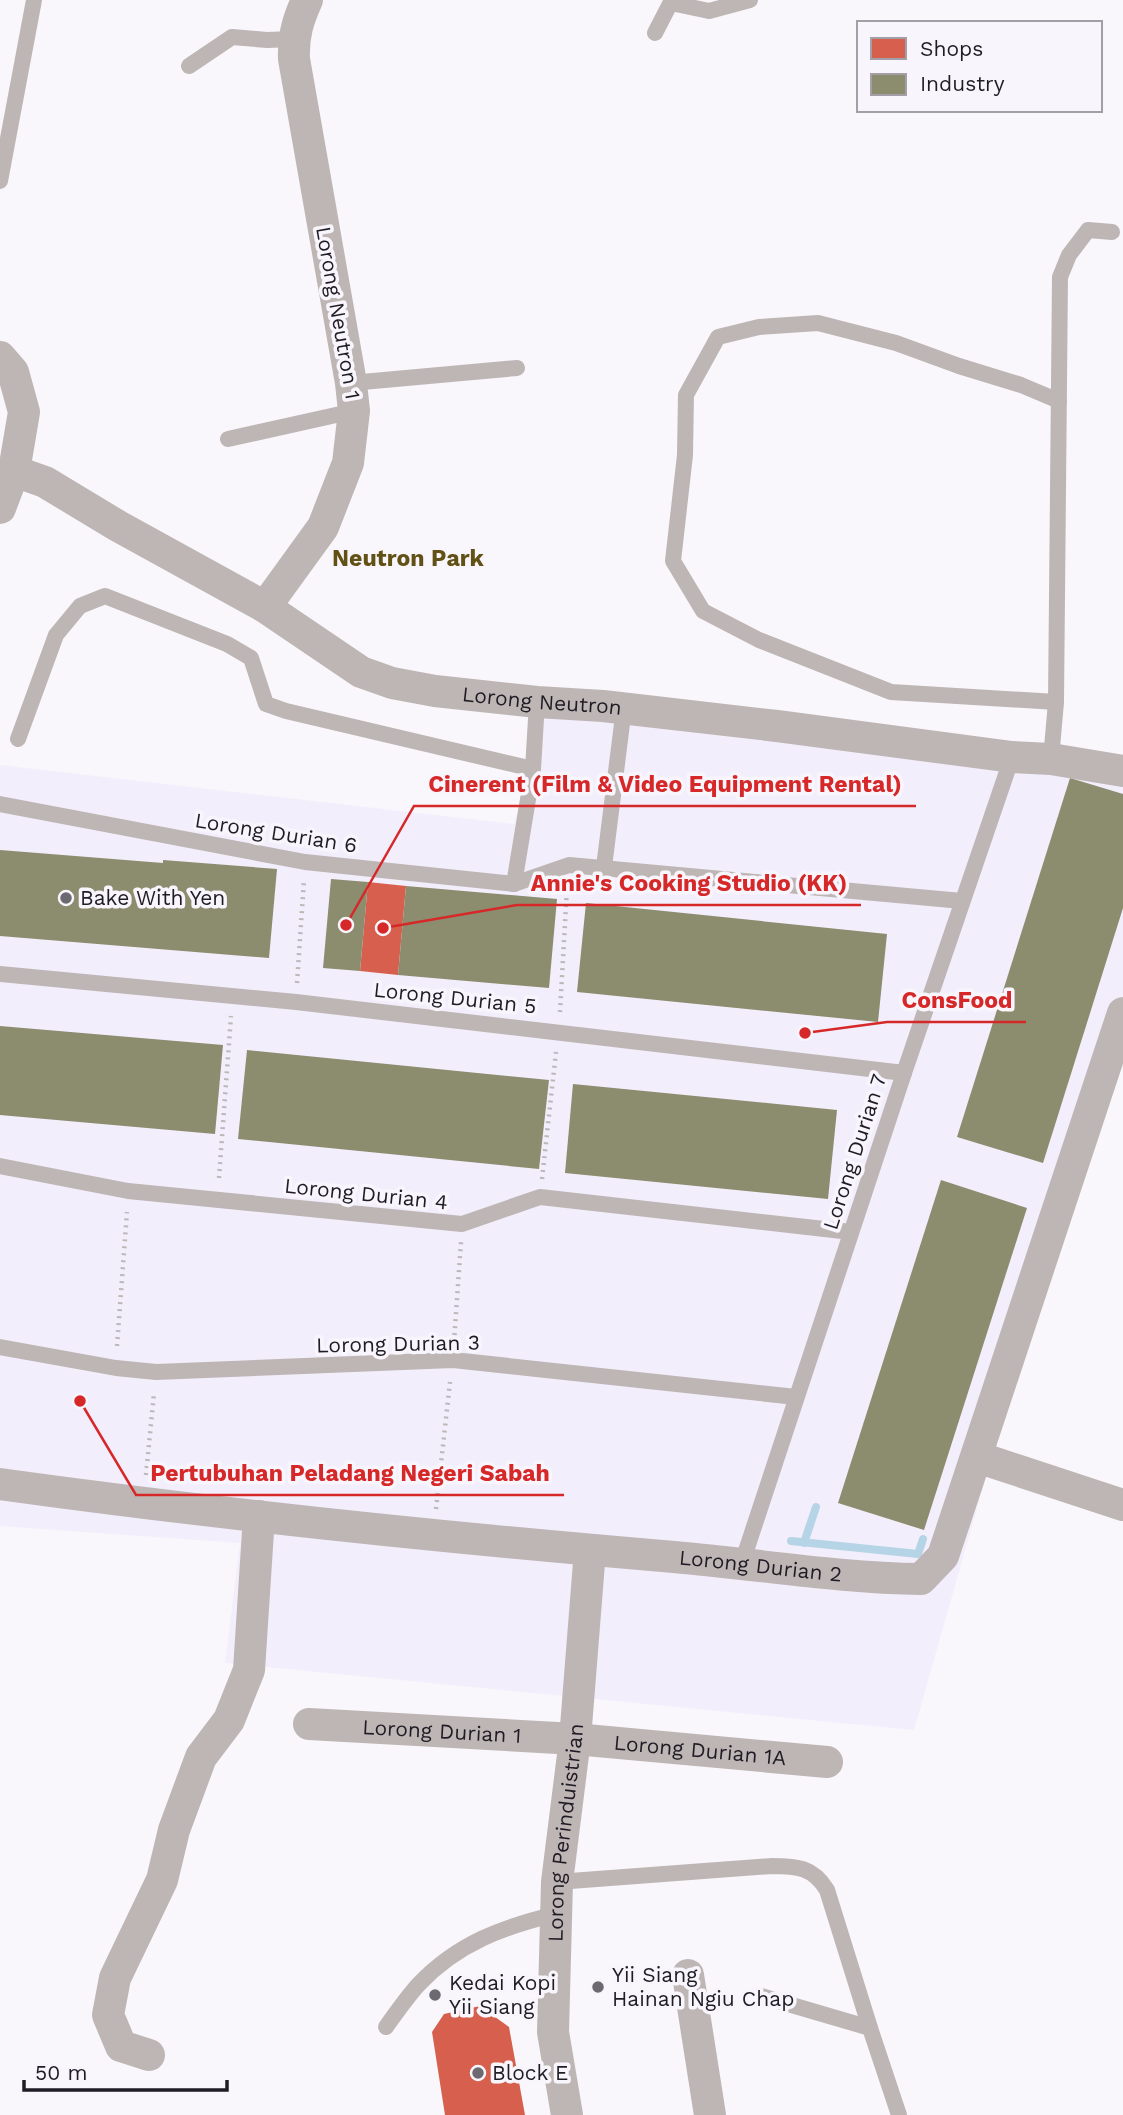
<svg xmlns="http://www.w3.org/2000/svg" width="1123" height="2115" viewBox="0 0 1123 2115" font-family="'Work Sans',sans-serif">
	<style>
		.built { fill: #f3eefc }
		.shops { fill: #d6604d }
		.industry { fill: #8c8c6e }
		.lines { fill: none; stroke-linecap: round; stroke-linejoin: round }
		.stream { stroke: #b5d4e5; stroke-width: 8 }
		.path { stroke: #bcb8ba; stroke-width: 4.5; stroke-dasharray: 2 5; stroke-linecap: butt }
		.lane { stroke: #beb6b5; stroke-width: 16 }
		.street { stroke: #beb6b5; stroke-width: 32 }
		.poi-dot { fill: #6c6971; stroke: #f8f6fc; stroke-width: 2.5 }
		.labels { text-anchor: middle; stroke-width: 7; stroke-linejoin: round; paint-order: stroke }
		.street-label { font-size: 21px; fill: #201c26; stroke: #f8f6fc }
		.poi-label { font-size: 21px; fill: #201c26; stroke: #f8f6fc; text-anchor: start }
		.neighbourhood-label { font-size: 23px; font-weight: bold; fill: #625114; stroke: #f8f6fc }
		.leader { fill: none; stroke: #d62828; stroke-width: 2.5 }
		.callout-dot { fill: #d62828; stroke: #f8f6fc; stroke-width: 2.5 }
		.callout-label { font-size: 23px; text-anchor: middle; font-weight: bold; fill: #d62828; stroke: #f8f6fc; stroke-width: 7; stroke-linejoin: round; paint-order: stroke }
	</style>
	<rect width="100%" height="100%" fill="#f9f7fb"/>
	<polygon class="built" points="552,692 1123,759 1123,995 914,1730 225,1663 240,1543 0,1526 0,765 514,824"/>
	<g class="shops">
		<polygon points="368,882 406,886 398,975 360,971"/>
		<polygon points="480,2006 509,2027 525,2115 445,2115 432,2032 444,2014"/>
	</g>
	<g class="industry">
		<polygon points="1070,778 1123,794 1123,908 1043,1163 957,1137"/>
		<polygon points="0,850 163,863 163,860 277,869 269,958 0,936"/>
		<polygon points="331,879 368,882 360,971 323,968"/>
		<polygon points="406,886 557,899 549,988 398,975"/>
		<polygon points="586,903 887,934 878,1022 577,992"/>
		<polygon points="0,1026 223,1045 215,1134 0,1115"/>
		<polygon points="247,1050 549,1080 539,1169 238,1139"/>
		<polygon points="573,1084 837,1110 828,1199 565,1173"/>
		<polygon points="941,1180 1027,1208 924,1530 838,1503"/>
	</g>
	<g class="lines">
		<g class="stream">
			<polyline points="791,1541 918,1554 923,1539"/>
			<polyline points="804,1543 816,1507"/>
		</g>
		<g class="path">
			<polyline points="297,983 304,880"/>
			<polyline points="560,1012 567,888"/>
			<polyline points="219,1178 231,1016"/>
			<polyline points="542,1179 556,1052"/>
			<polyline points="454,1342 461,1242"/>
			<polyline points="117,1346 127,1212"/>
			<polyline points="146,1475 154,1393"/>
			<polyline points="436,1509 450,1382"/>
		</g>
		<g class="lane">
			<polyline points="671,3 709,11 750,0"/>
			<polyline points="655,33 672,0"/>
			<polyline points="189,66 232,37 267,40 293,39"/>
			<polyline points="0,181 34,0"/>
			<polyline points="351,383 517,368"/>
			<polyline points="228,439 354,411"/>
			<polyline points="1056,702 891,692 759,640 703,611 673,561 685,455 686,395 718,337 759,327 818,323 896,343 959,366 1021,385 1059,401"/>
			<polyline points="18,739 56,635 80,606 105,596 227,644 251,658 266,704 286,711 533,769"/>
			<polyline points="1051,759 1056,702 1060,277 1069,255 1088,230 1112,232"/>
			<polyline points="0,804 305,862 514,884 569,865 962,901"/>
			<polyline points="604,867 624,708"/>
			<polyline points="514,884 533,769 537,702"/>
			<polyline points="0,974 296,1002 904,1073"/>
			<polyline points="0,1166 128,1191 462,1224 540,1197 851,1232"/>
			<polyline points="0,1347 116,1368 156,1372 453,1360 796,1397"/>
			<polyline points="742,1563 904,1073 1012,757"/>
			<path d="M557 1882 772 1866C797 1866 813 1867 827 1890L870 2028"/>
			<polyline points="761,1996 870,2028 899,2115"/>
			<path d="M386 2027C396 2013 407 1997 419 1984 458 1943 503 1927 556 1914"/>
		</g>
		<g class="street">
			<polyline points="0,357 13,372 24,412 14,471 0,508"/>
			<path id="s1" d="M14 471 45 482 118 526 265 607 361 672 392 683 435 691 537 702 603 706 777 726 1012 757 1051 759 1123 771"/>
			<path d="M265 607 323 527 348 463 354 411 351 383 294 59C293 36 298 20 307 0"/>
			<polyline points="977,1457 1123,1505"/>
			<path id="s2" d="M0 1484C224 1515 449 1538 674 1557 756 1564 839 1578 921 1579L943 1556 1123 1013"/>
			<path id="s3" d="M309 1724 575 1739 827 1762"/>
			<polyline points="688,1975 710,2115"/>
			<polyline points="149,2055 121,2046 108,2015 115,1978 162,1880 174,1830 201,1757 229,1720 249,1670 259,1516"/>
			<path id="s4" d="M567 2115 553 2032 557 1882 575 1739 590 1550"/>
		</g>
	</g>
	<g class="poi-dot">
		<circle cx="66" cy="898" r="7"/>
		<circle cx="598" cy="1987" r="7"/>
		<circle cx="435" cy="1995" r="7"/>
		<circle cx="478" cy="2073" r="7"/>
	</g>
	<g class="labels">
		<g class="street-label">
			<text transform="translate(338 313) rotate(80)" y="7">Lorong Neutron 1</text>
			<text dy="7" stroke="none"><textPath href="#s1" startOffset="586">Lorong Neutron</textPath></text>
			<text transform="translate(276 833) rotate(9)" y="7">Lorong Durian 6</text>
			<text transform="translate(455 998) rotate(6)" y="7">Lorong Durian 5</text>
			<text transform="translate(855 1152) rotate(-72)" y="7">Lorong Durian 7</text>
			<text transform="translate(366 1194) rotate(6)" y="7">Lorong Durian 4</text>
			<text transform="translate(398 1344) rotate(-1)" y="7">Lorong Durian 3</text>
			<text dy="7" stroke="none"><textPath href="#s2" startOffset="765">Lorong Durian 2</textPath></text>
			<text dy="7" stroke="none"><textPath href="#s3" startOffset="133">Lorong Durian 1</textPath></text>
			<text dy="7" stroke="none"><textPath href="#s3" startOffset="392">Lorong Durian 1A</textPath></text>
			<text dy="7" stroke="none"><textPath href="#s4" startOffset="284">Lorong Perinduistrian</textPath></text>
		</g>
		<g class="poi-label">
			<text x="80" y="905">Bake With Yen</text>
			<text x="612" y="1982">Yii Siang<tspan x="612" dy="24">Hainan Ngiu Chap</tspan></text>
			<text x="449" y="1990">Kedai Kopi<tspan x="449" dy="24">Yii Siang</tspan></text>
			<text x="492" y="2080">Block E</text>
		</g>
		<g class="neighbourhood-label">
			<text x="408" y="566">Neutron Park</text>
		</g>
	</g>
	<path class="leader" d="M346 925L414 806H916M383 928L517 905H861M805 1033L887 1022H1026M80 1401L136 1495H564"/>
	<g class="callout-dot">
		<circle cx="346" cy="925" r="7"/>
		<circle cx="383" cy="928" r="7"/>
		<circle cx="805" cy="1033" r="7"/>
		<circle cx="80" cy="1401" r="7"/>
	</g>
	<g class="callout-label">
		<text x="665" y="792">Cinerent (Film &amp; Video Equipment Rental)</text>
		<text x="689" y="891">Annie's Cooking Studio (KK)</text>
		<text x="957" y="1008">ConsFood</text>
		<text x="350" y="1481">Pertubuhan Peladang Negeri Sabah</text>
	</g>
	<rect x="857" y="21" width="245" height="91" fill="#f8f6fc" stroke="#a29fa6" stroke-width="2"/>
	<rect x="871" y="38" width="35" height="21" fill="#d6604d" stroke="#a29fa6" stroke-width="2"/>
	<text x="920" y="56" font-size="21" fill="#201c26">Shops</text>
	<rect x="871" y="74" width="35" height="21" fill="#8c8c6e" stroke="#a29fa6" stroke-width="2"/>
	<text x="920" y="91" font-size="21" fill="#201c26">Industry</text>
	<path d="M24 2080v10h203v-10" fill="none" stroke="#201c26" stroke-width="3.5"/>
	<text x="35" y="2080" font-size="21" fill="#201c26" stroke="#f8f6fc" stroke-width="5" paint-order="stroke">50 m</text>
</svg>
